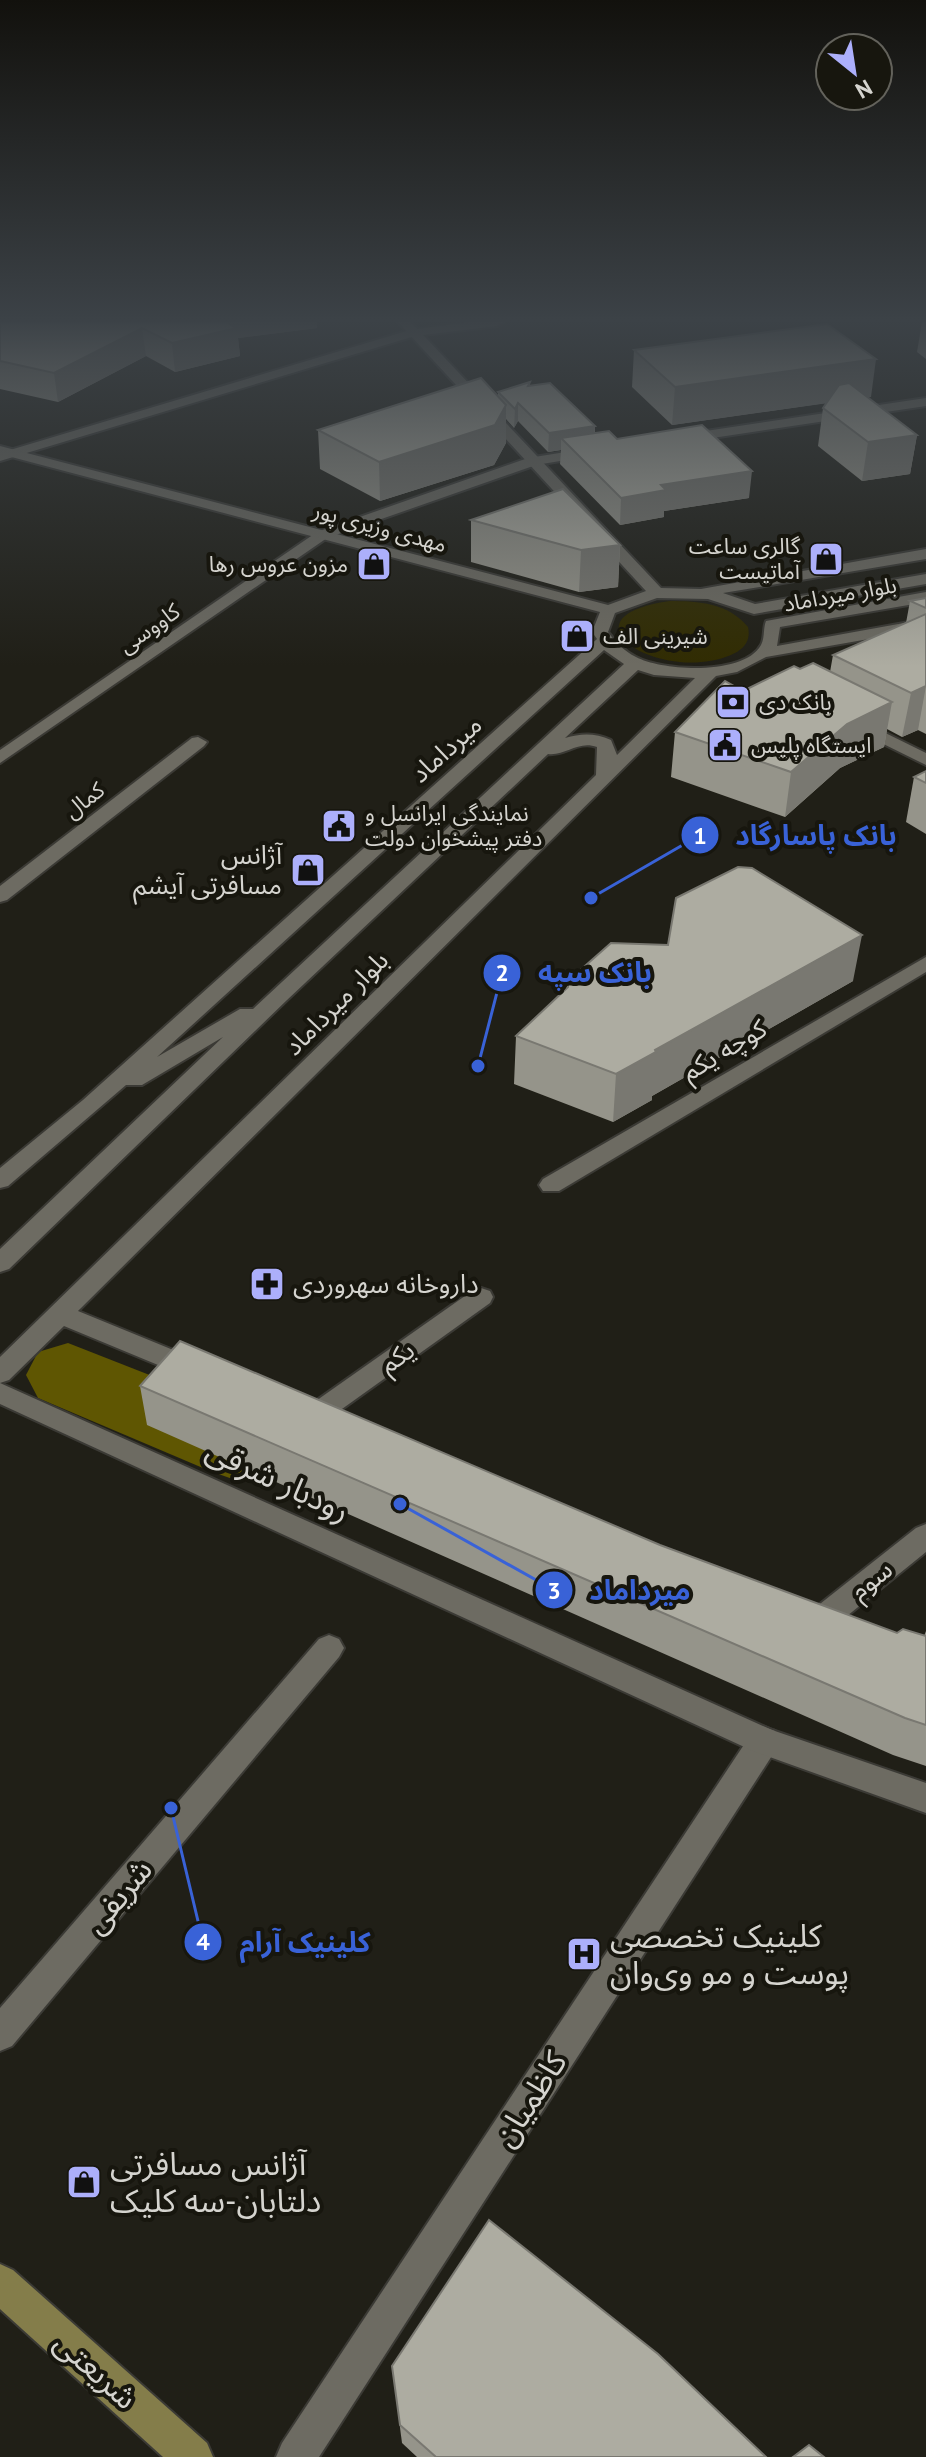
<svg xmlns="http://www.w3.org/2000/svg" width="926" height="2457" viewBox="0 0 926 2457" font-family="'PT Sans','Noto Sans Arabic',sans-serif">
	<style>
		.green { fill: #312c02 }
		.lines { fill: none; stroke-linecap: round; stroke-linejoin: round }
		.river { fill: #5f5602; fill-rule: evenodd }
		.street-casing { stroke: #3b3a35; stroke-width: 4 }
		.secondary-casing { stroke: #3b3a35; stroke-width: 4 }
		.primary-casing { stroke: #3b3a35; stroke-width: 4 }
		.street { fill: #6d6b62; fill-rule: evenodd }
		.secondary { fill: #6d6b62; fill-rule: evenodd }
		.primary { fill: #847d4a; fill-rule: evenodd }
		.wall { fill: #95948a }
		.shaded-wall { fill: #797871 }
		.building { fill: #adaca1; stroke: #797871; stroke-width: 2 }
		.labels { text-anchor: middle; stroke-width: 8; stroke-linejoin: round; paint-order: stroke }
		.far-street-label { font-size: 22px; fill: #d5d4cf; stroke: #17160e }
		.far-poi-label { font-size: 22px; fill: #d5d4cf; stroke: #17160e; text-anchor: start }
		.street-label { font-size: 26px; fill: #d5d4cf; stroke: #17160e }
		.poi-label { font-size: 26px; fill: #d5d4cf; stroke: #17160e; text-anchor: end }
		.near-street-label { font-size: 32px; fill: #d5d4cf; stroke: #17160e }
		.near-poi-label { font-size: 32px; fill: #d5d4cf; stroke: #17160e; text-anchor: start }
		.leader { fill: none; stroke: #3962d7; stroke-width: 3 }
		.callout-dot { fill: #3962d7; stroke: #17160e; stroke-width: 3 }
		.mark-label { font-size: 24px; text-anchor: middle; font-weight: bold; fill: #fff }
		.callout-label { font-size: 28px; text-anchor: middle; font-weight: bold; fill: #3962d7; stroke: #17160e; stroke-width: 8; stroke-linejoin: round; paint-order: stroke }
	</style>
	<rect width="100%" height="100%" fill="#201f17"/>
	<path class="green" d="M670 601C699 601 728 603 748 627 751 641 744 649 731 655 659 685 555 617 670 601Z"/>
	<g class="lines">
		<polygon class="river" points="68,1343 272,1423 285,1447 272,1471 241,1482 210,1471 38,1398 26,1375 38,1352"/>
		<g class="street-casing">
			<g id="street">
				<polygon points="470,322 503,322 497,326 415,336 0,461 0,453 410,330"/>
				<polygon points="926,398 926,406 679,443 672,439 679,435"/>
				<polygon points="591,448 598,452 596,455 536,465 327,538 0,763 0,750 317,532 528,458"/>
				<polygon points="198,737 207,742 204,746 7,900 0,902 0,886 192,738"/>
				<polygon points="926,957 926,972 559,1191 543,1191 539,1185 543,1179"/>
				<polygon points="481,1288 490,1291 493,1297 490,1303 321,1424 312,1427 303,1424 299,1417 303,1410 472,1291"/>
				<polygon points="926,1524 926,1552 826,1633 816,1637 806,1633 801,1624 806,1615 916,1528"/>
				<polygon points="329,1635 339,1639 344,1648 339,1657 12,2046 0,2051 0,2008 319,1639"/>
				<polygon points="764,1727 775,1731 779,1741 775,1751 319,2457 276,2457 282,2443 753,1731"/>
			</g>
		</g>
		<g class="secondary-casing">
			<g id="secondary">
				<path d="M398 322H411L661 588 701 589 926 549V559L723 593 755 604 926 574V584L754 614 708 599 657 598 615 613 608 632C616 643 624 651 636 657 662 671 744 676 761 645 765 638 763 628 766 621L926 592V602L780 627 777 646 926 619V629L766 657 737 672 716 676 78 1311 205 1363 209 1370 205 1377 196 1380 187 1377 64 1326 9 1380 0 1383V1357L596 775 597 747C578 740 566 756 548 754L287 1000 9 1269 0 1272V1249L223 1037 142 1085H126L8 1186 0 1188V1168L83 1100 597 639 592 632 600 612 0 454V446L608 605 646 591ZM604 650 624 664 253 1009H240L157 1057ZM638 670 654 675 695 678 617 755 611 740C595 733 582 733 565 738Z"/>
				<polygon points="855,718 926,753 926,765 849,727 846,723"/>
				<polygon points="0,1383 772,1730 926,1783 926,1813 753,1751 0,1404"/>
			</g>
		</g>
		<g class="primary-casing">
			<polygon id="primary" points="0,2264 13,2270 207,2443 213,2457 163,2457 0,2309"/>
		</g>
		<use href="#street" class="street"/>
		<use href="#secondary" class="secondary"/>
		<use href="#primary" class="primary"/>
	</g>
	<g class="wall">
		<polygon points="0,322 317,322 317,328 238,338 240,356 175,372 146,356 58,402 0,389"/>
		<polygon points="922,322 926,322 926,359 917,352"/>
		<polygon points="634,350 871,397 867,397 917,435 910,474 862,481 818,446 823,408 826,403 672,425 632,387"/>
		<polygon points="530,382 530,386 595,426 595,433 617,439 749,498 664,511 664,517 620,525 560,464 561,450 548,452 518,421 514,428 506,419 506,443 494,465 380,501 320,469 318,430 498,396 498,392"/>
		<polygon points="471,520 620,545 618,587 579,592 471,562"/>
		<polygon points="926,598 926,734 918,730 902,737 887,729 884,747 840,768 785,817 671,777 675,732 743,691 800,669 830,672 833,655 906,623 910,601"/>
		<polygon points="926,771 926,834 906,822 914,777"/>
		<polygon points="853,981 652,1096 652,1100 613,1122 514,1084 516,1036 568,987"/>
		<polygon points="140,1386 660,1545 897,1633 924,1636 926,1631 926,1766 893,1755 147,1425"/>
		<polygon points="392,2366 766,2457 417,2457 402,2443"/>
	</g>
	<g class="shaded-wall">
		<polygon points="210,322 317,322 317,328 238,338 240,356 175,372 172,343"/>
		<polygon points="142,328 146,356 58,402 54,373"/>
		<polygon points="876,359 871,397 672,425 675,387"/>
		<polygon points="518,403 518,421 514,428 515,409"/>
		<polygon points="506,405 506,443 494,465 380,501 379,462"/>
		<polygon points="595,426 594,445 561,438 561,450 548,452 549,433"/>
		<polygon points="917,435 910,474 862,481 868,442"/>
		<polygon points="752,471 749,498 664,511 664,517 620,525 621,498 661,485"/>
		<polygon points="620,545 618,587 579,592 581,550"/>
		<polygon points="926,686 918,730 902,737 911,693"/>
		<polygon points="892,702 884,747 840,768 785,817 791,772 847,724"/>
		<polygon points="862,935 853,981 652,1096 652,1100 613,1122 616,1074 655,1050"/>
	</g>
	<g class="building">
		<polygon points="0,322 226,322 237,328 172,343 142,328 54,373 0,361"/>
		<polygon points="827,324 876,359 675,387 634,350"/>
		<polygon points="481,378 506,405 495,425 379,462 318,430"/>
		<polygon points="530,382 528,386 550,383 595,426 549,433 518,403 515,409 498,392"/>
		<polygon points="849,383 917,435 868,442 823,408 839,385"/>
		<polygon points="702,425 752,471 661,485 666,490 621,498 561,438 609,431 617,439"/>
		<polygon points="563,489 620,545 581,550 471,520"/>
		<polygon points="926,598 926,608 910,601"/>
		<polygon points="926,614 926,686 911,693 833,655"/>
		<polygon points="813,663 892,702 847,724 791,772 675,732 725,681 743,691 794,666 800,669"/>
		<polygon points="926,771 926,783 914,777"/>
		<polygon points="738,867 752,868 862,935 655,1050 656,1052 616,1074 516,1036 568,987 568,981 611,943 668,945 676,898"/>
		<polygon points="180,1341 660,1545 897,1633 903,1629 926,1636 926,1725 905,1718 140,1386"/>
		<polygon points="489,2220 658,2354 766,2457 436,2457 400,2425 392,2366"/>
		<polygon points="809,2445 824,2457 793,2457"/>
	</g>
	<linearGradient id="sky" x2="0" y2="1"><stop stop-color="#12110d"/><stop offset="0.48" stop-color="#3c4247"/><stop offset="1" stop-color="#3c4247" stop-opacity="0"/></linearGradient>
	<rect width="926" height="666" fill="url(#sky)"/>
	<defs>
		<g id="shop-square" transform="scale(1.8)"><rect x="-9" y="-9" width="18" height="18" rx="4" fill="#acaffb" stroke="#17160e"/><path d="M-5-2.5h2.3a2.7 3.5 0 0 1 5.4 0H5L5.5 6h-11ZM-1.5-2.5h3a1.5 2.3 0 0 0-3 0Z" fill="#111"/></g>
		<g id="bank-square" transform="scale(1.8)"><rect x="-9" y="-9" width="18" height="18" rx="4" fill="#acaffb" stroke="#17160e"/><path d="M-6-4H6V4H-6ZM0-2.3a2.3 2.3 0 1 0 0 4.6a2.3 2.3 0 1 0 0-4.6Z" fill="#111"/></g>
		<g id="civic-square" transform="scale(1.8)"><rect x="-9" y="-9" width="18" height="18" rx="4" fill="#acaffb" stroke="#17160e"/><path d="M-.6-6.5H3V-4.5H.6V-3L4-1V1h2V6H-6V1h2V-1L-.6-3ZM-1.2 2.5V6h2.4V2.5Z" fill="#111"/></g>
		<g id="pharmacy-square" transform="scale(1.8)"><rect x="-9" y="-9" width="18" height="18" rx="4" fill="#acaffb" stroke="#17160e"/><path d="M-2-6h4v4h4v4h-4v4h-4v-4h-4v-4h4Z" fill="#111"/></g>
		<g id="hospital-square" transform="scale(1.8)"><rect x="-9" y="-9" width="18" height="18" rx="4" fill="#acaffb" stroke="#17160e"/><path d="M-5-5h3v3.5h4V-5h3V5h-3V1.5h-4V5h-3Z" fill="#111"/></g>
	</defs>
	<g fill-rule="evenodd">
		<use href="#shop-square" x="826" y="559"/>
		<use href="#shop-square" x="374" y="564"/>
		<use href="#shop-square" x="577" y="636"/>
		<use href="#bank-square" x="733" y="702"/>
		<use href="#civic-square" x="725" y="745"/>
		<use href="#civic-square" x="339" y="826"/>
		<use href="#shop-square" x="308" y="870"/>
		<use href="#pharmacy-square" x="267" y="1284"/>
		<use href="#hospital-square" x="584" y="1954"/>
		<use href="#shop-square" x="84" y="2182"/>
	</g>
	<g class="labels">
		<g class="far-street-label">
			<text transform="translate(380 527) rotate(15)" y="8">مهدی وزیری پور</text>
			<text transform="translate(840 594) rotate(-10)" y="8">بلوار میرداماد</text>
			<text transform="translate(149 628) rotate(-35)" y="8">کاووسی</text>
			<text transform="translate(84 800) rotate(-38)" y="8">کمال</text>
		</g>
		<g class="far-poi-label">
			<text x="800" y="554" text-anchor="end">گالری ساعت<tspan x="800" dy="25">آماتیست</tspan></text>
			<text x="348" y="572" text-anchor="end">مزون عروس رها</text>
			<text x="603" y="644">شیرینی الف</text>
			<text x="759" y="710">بانک دی</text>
			<text x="751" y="753">ایستگاه پلیس</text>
			<text x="365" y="821">نمایندگی ایرانسل و<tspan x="365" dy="25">دفتر پیشخوان دولت</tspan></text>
		</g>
		<g class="street-label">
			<text transform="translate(446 749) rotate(-42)" y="9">میرداماد</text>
			<text transform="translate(336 1003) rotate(-45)" y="9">بلوار میرداماد</text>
			<text transform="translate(724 1050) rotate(-31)" y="9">کوچه یکم</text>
			<text transform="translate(397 1357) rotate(-35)" y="9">یکم</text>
			<text transform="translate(871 1580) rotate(-39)" y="9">سوم</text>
		</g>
		<g class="poi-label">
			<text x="282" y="864">آژانس<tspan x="282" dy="30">مسافرتی آیشم</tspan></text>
			<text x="293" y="1293" text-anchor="start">داروخانه سهروردی</text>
		</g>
		<g class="near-street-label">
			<text transform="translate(278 1480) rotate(25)" y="11">رودبار شرقی</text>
			<text transform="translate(118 1896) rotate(-50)" y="11">شریفی</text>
			<text transform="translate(530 2099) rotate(-57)" y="11">کاظمیان</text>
			<text transform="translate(96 2370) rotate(42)" y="11">شریعتی</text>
		</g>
		<g class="near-poi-label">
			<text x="610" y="1947">کلینیک تخصصی<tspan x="610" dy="37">پوست و مو وی‌وان</tspan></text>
			<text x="110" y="2175">آژانس مسافرتی<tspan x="110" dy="37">دلتابان-سه کلیک</tspan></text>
		</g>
	</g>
	<path class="leader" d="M591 898L700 835M478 1066L502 973M400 1504L554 1590M171 1808L203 1942"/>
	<g class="callout-dot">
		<circle cx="591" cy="898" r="8"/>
		<circle cx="478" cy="1066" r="8"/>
		<circle cx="400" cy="1504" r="8"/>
		<circle cx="171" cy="1808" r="8"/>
		<circle cx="700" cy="835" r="20"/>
		<circle cx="502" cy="973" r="20"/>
		<circle cx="554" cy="1590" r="20"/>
		<circle cx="203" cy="1942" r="20"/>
	</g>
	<g class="mark-label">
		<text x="700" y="844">1</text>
		<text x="502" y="981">2</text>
		<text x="554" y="1599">3</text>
		<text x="203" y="1950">4</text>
	</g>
	<g class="callout-label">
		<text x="816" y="845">بانک پاسارگاد</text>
		<text x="595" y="982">بانک سپه</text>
		<text x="640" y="1600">میرداماد</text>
		<text x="305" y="1952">کلینیک آرام</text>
	</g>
	<g transform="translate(854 72) rotate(150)"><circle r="38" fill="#17160e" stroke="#63625b" stroke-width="2"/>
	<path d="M0-6L14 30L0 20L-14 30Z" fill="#acaffb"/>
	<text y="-12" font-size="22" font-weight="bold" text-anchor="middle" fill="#d5d4cf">N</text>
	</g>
</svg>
